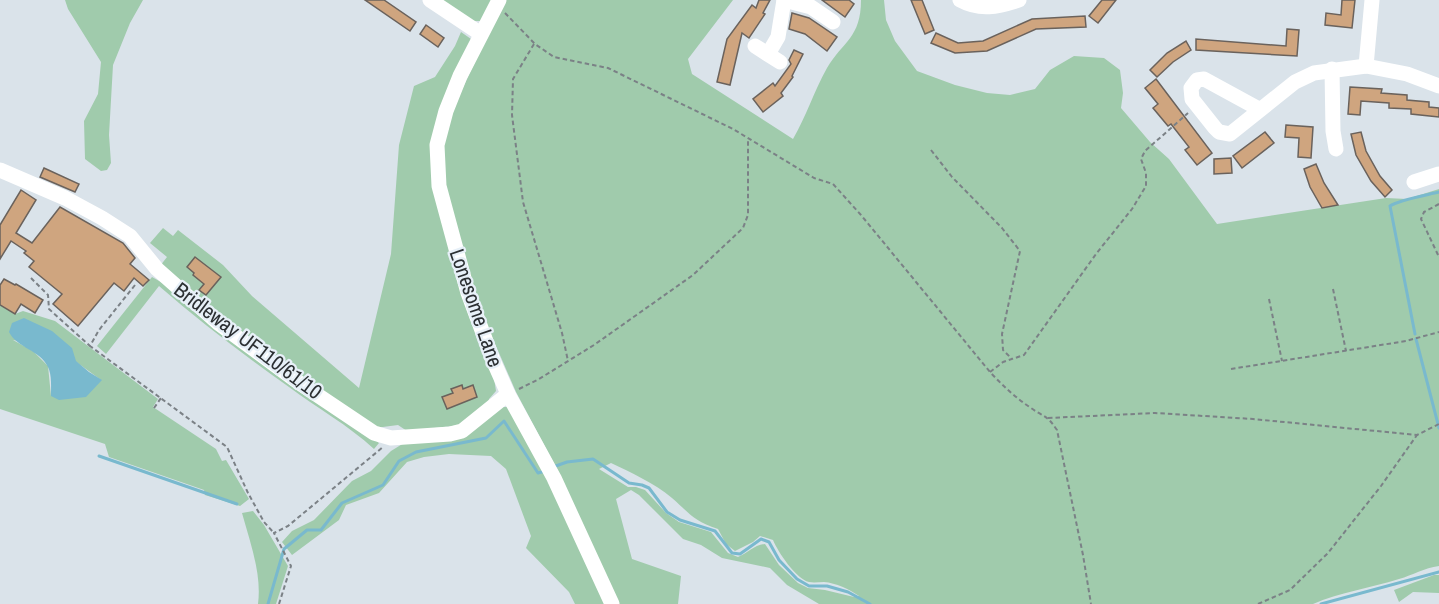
<svg xmlns="http://www.w3.org/2000/svg" width="1439" height="604" viewBox="0 0 1439 604" font-family="'Archivo Narrow',sans-serif">
	<style>
		.green { fill: #a0cbac; fill-rule: evenodd }
		.water { fill: #79b9ce }
		.lines { fill: none; stroke-linecap: round; stroke-linejoin: round }
		.stream { stroke: #79b9ce; stroke-width: 3 }
		.building { fill: #cfa57f; stroke: #6a625c; stroke-width: 1.5 }
		.path { stroke: #7b8186; stroke-width: 2; stroke-dasharray: 4.5 3; stroke-linecap: butt }
		.minor { stroke: #fff; stroke-width: 15 }
		.labels { text-anchor: middle; stroke-width: 4.5; stroke-linejoin: round; paint-order: stroke }
		.street-label { font-size: 21px; fill: #2c3033; stroke: #e7f0f8 }
	</style>
	<rect width="100%" height="100%" fill="#dae3ea"/>
	<g class="green">
		<polygon points="65,0 143,0 130,23 113,65 109,135 111,163 107,170 101,171 85,159 84,121 98,94 101,62 68,9"/>
		<polygon points="442,0 494,0 481,21 472,21"/>
		<path d="M504 0H733L688 59 692 74 793 139C806 117 814 91 827 68 843 41 861 38 861 0H884L886 20 895 41 917 71 955 85 987 93 1010 95 1035 89 1050 70 1074 56 1104 58 1120 70 1123 93 1121 108 1150 142 1169 159 1217 224 1386 198 1407 199 1439 189V566C1424 568 1413 575 1399 579 1370 588 1341 592 1313 604H819L787 585 770 568 722 558 701 545 683 539 639 495 631 490 616 499 632 559 681 576 678 604H575L569 592 526 548 531 536 506 469 491 456 449 454 424 457 407 462 379 493 346 505 339 520 292 555 282 542 292 531 314 520 352 481 371 471 391 451 404 443 437 440 500 407H509L559 473 516 392 486 323 460 248 446 189 443 145 451 113ZM611 463C632 473 654 483 672 498 690 514 694 521 718 529L726 544 735 551 753 542 760 536 773 540C778 552 796 579 809 582 814 583 819 582 824 582 836 583 849 589 859 596L854 597 825 590 808 588 798 583 779 565 765 544C754 545 748 553 738 557L728 553 711 532 679 522 666 513 645 490 636 487H628L599 469Z"/>
		<path d="M461 32 471 39 432 144 494 378 496 391 489 399 488 404 462 425 407 431 398 425 375 428 272 358 191 292C180 277 173 278 160 266L167 257 150 243 163 228 173 236 178 230 223 265 252 296 359 388 391 254 399 145 414 86 435 77 455 46Z"/>
		<path d="M152 277 170 287 379 443 374 449C348 425 317 408 289 387 244 355 200 322 159 286L106 354 97 346Z"/>
		<path d="M0 305 15 314 23 311 55 321 158 399 153 407 216 449 222 461 226 460 249 499 240 506 205 495 204 490 109 457 105 444 0 409ZM13 340 71 348 75 361 101 380 51 396 48 366 33 351Z"/>
		<path d="M253 511 264 525 288 566 276 604H258C262 574 250 542 242 513Z"/>
		<polygon points="1434,575 1439,575 1439,593 1413,592 1399,602 1394,590"/>
	</g>
	<path class="water" d="M24 318 52 331 72 348 76 361 89 372 102 380 86 397 59 400 51 396C51 388 52 375 48 367 40 350 17 348 9 332L12 323Z"/>
	<g class="lines">
		<g class="stream">
			<path d="M1415 334 1390 206C1398 200 1427 195 1439 192"/>
			<polyline points="1416,339 1439,428"/>
			<polyline points="99,456 237,504"/>
			<polyline points="553,467 567,462 593,459 629,483 642,485 649,488 667,512 680,520 715,531 732,553 740,554 761,539 769,542 779,560 797,579 809,586 827,586 848,592 870,604"/>
			<polyline points="268,604 284,549 307,530 321,530 342,503 383,485 399,461 416,452 486,438 504,421 538,473 545,471"/>
			<polyline points="1321,604 1439,572"/>
		</g>
	</g>
	<g class="building">
		<polygon points="365,0 384,0 416,22 410,31"/>
		<polygon points="759,0 770,0 763,13 765,14 749,38 742,33 730,85 717,82 727,39 752,5 756,8"/>
		<polygon points="822,0 849,0 854,4 845,17"/>
		<polygon points="911,0 922,0 934,30 925,34"/>
		<polygon points="1102,0 1116,0 1098,23 1089,16"/>
		<polygon points="1342,0 1355,0 1352,28 1325,25 1326,13 1341,15"/>
		<polygon points="792,13 809,18 837,37 827,51 805,34 789,29"/>
		<polygon points="1085,16 1086,27 1036,29 987,51 955,53 931,43 936,33 958,43 983,41 1032,19"/>
		<polygon points="426,25 444,38 438,47 420,34"/>
		<polygon points="1287,29 1299,30 1297,56 1196,50 1196,39 1286,46"/>
		<polygon points="1186,41 1191,50 1173,62 1157,77 1150,70 1167,53"/>
		<polygon points="794,50 803,54 792,76 793,77 781,93 783,96 763,112 753,99 773,83 775,86 791,64 789,60"/>
		<polygon points="1156,79 1212,153 1197,165 1185,150 1189,147 1171,124 1168,126 1153,108 1158,104 1145,88"/>
		<polygon points="1350,87 1382,89 1381,93 1407,95 1407,100 1429,102 1429,107 1439,108 1439,117 1411,114 1411,109 1389,108 1389,103 1361,101 1360,115 1348,114"/>
		<polygon points="1286,125 1313,127 1311,158 1298,157 1299,138 1285,137"/>
		<polygon points="1265,132 1274,143 1242,168 1233,156"/>
		<polygon points="1361,132 1366,151 1380,176 1392,190 1385,197 1371,181 1356,155 1351,134"/>
		<polygon points="1231,158 1232,173 1214,174 1214,159"/>
		<polygon points="1316,164 1324,183 1338,205 1322,208 1310,187 1304,169"/>
		<polygon points="44,168 79,184 75,192 40,177"/>
		<polygon points="21,190 36,200 16,233 32,243 60,207 123,243 135,258 130,264 149,280 143,286 134,278 124,291 114,283 78,326 53,304 62,294 29,267 34,261 24,253 26,251 11,241 0,259 0,225"/>
		<polygon points="195,257 221,277 206,295 199,290 204,284 193,275 194,273 187,267"/>
		<polygon points="4,279 15,285 16,284 43,300 35,313 21,304 15,314 0,305 0,285"/>
		<polygon points="462,385 463,389 473,385 477,397 447,409 442,397 453,393 451,389"/>
	</g>
	<g class="lines">
		<g class="path">
			<path d="M505 13 535 44 554 57 608 68 733 129 814 178 833 184 861 215 990 372C1003 386 1016 398 1031 408 1045 418 1046 414 1057 430L1083 555 1091 604"/>
			<polyline points="534,44 513,79 512,115 523,202 562,333 568,361"/>
			<polyline points="931,150 952,177 1002,228 1020,251 1002,334 1003,350 1012,359"/>
			<polyline points="1439,204 1424,212 1421,219 1439,257"/>
			<polyline points="31,278 48,295 49,309 90,346"/>
			<polyline points="135,285 99,330 90,346 227,447 248,493 264,522 274,533"/>
			<polyline points="1333,289 1346,351"/>
			<polyline points="1269,299 1282,361"/>
			<polyline points="1231,369 1406,341 1439,332"/>
			<polyline points="990,372 1003,362 1024,355 1096,254 1132,209 1146,186 1146,173 1141,159 1145,151 1188,113"/>
			<polyline points="519,389 539,379 594,345 693,275 743,228 748,215 748,140"/>
			<polyline points="154,408 161,398"/>
			<polyline points="1048,418 1155,413 1253,419 1417,435 1439,424"/>
			<polyline points="279,604 291,566 274,533 288,526 383,447"/>
			<polyline points="1258,604 1290,590 1328,553 1381,486 1417,435"/>
		</g>
		<g class="minor">
			<polyline points="430,0 481,34"/>
			<polyline points="499,0 460,76 446,111 437,145 439,186 468,293 493,360 508,394 554,478 612,604"/>
			<polyline points="784,0 811,7 833,22"/>
			<path d="M960 0C980 11 998 7 1019 0"/>
			<polyline points="755,46 780,62"/>
			<polyline points="768,54 778,37 784,0"/>
			<polyline points="1366,66 1372,0"/>
			<polyline points="1332,69 1333,131 1336,149"/>
			<polyline points="1259,109 1204,79 1197,80 1191,88 1192,99 1215,128 1219,132 1230,134 1295,82 1314,73 1366,66 1407,74 1439,86"/>
			<polyline points="0,170 65,198 102,218 130,236 157,269 218,323 298,382 374,433 391,438 450,434 462,431 508,394"/>
			<polyline points="1414,182 1439,174"/>
		</g>
	</g>
	<g class="labels">
		<g class="street-label">
			<text transform="translate(476 308) rotate(71)" y="7">Lonesome Lane</text>
			<text transform="translate(248 341) rotate(37)" y="7">Bridleway UF110/61/10</text>
		</g>
	</g>
</svg>
